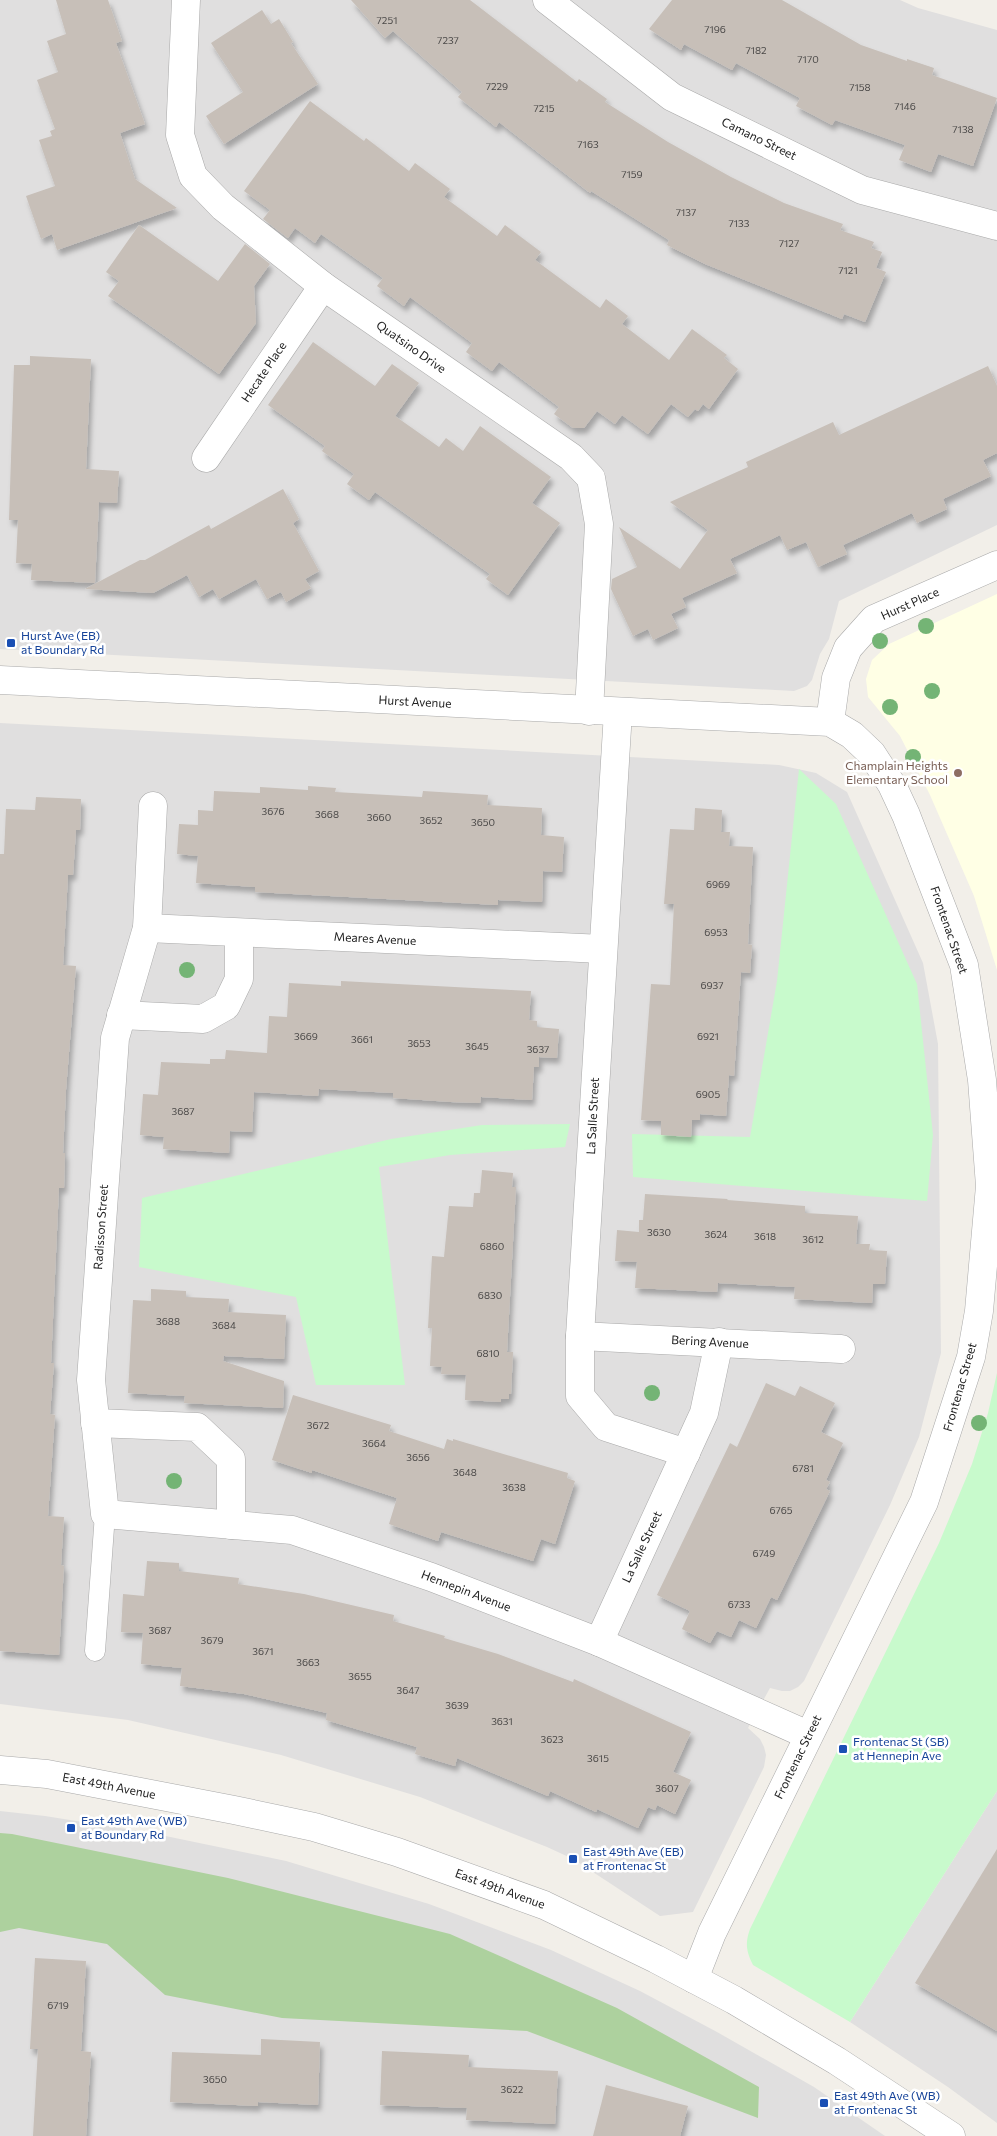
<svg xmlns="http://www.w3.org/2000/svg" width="997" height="2136" viewBox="0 0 997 2136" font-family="Commissioner,sans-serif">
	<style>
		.residential { fill: #e0dfdf }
		.education { fill: #ffffe5 }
		.forest { fill: #add19e }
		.park { fill: #c8facc }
		.building { fill: #c7bfb8; filter: url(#shadow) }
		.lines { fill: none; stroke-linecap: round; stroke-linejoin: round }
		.service-casing { stroke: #a9a9a9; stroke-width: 21 }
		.minor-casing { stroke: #a9a9a9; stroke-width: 29 }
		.tertiary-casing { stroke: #a9a9a9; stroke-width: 29 }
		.service { stroke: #fff; stroke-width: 20 }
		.minor { stroke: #fff; stroke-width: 28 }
		.tertiary { stroke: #fff; stroke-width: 28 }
		.tree { fill: #74b475 }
		.transit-dot { fill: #1a4fb4; stroke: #fff; stroke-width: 2 }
		.education-dot { fill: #8d6e63; stroke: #fff; stroke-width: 2 }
		.labels { text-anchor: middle; stroke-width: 5; stroke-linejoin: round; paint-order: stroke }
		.number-label { font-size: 10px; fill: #4b4948 }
		.street-label { font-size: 12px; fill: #222; stroke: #fff }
		.transit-label { font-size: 12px; fill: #164399; stroke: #fff; text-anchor: start }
		.education-label { font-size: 12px; fill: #785e54; stroke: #fff; text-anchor: end }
	</style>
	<defs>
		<filter id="shadow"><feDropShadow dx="3" dy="5.5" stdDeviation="2.5" flood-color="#0004"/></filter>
	</defs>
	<rect width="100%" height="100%" fill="#f2efe9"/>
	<g class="residential">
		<polygon points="0,0 900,0 918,8 997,30 997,525 839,601 829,639 820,654 812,680 807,686 794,691 0,649"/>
		<polygon points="0,723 779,765 816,773 847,792 923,963 938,1044 941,1353 919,1437 890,1505 804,1681 798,1687 790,1691 782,1691 770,1688 748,1728 760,1739 764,1747 766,1755 764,1767 693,1912 660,1916 573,1859 547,1847 420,1797 281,1755 128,1720 0,1704"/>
		<polygon points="997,1791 997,2123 948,2087 850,2022"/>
		<polygon points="0,1811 45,1816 151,1833 286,1861 429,1904 551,1950 640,1991 717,2032 814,2087 885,2136 0,2136"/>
	</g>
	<polygon class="education" points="997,594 997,970 974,896 930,795 900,736 868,697 866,679 872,660 889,644"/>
	<polygon class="forest" points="0,1833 12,1834 228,1878 450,1934 617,2008 759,2087 758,2118 527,2031 282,2018 165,1995 107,1944 19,1928 0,1932"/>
	<g class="park">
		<polygon points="799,769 836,804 917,984 933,1135 927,1201 633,1177 632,1134 750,1137 777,981"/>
		<polygon points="570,1124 565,1147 450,1155 379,1167 405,1385 316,1385 296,1297 139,1267 142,1198 391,1139 482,1125"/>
		<path d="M997 1373V1791L850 2022 753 1965C746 1951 745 1943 750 1929L939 1543 972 1464 988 1413Z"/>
	</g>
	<g class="building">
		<polygon points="56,0 108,0 122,41 116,43 145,124 120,133 135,179 177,208 57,250 52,234 41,239 26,196 55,186 39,140 52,136 50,131 55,129 37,80 58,72 47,41 66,34"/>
		<polygon points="351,0 470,0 577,82 579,79 607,99 605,102 668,142 731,177 784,203 843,224 840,230 874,242 871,248 882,252 876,268 886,272 865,322 844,314 842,319 705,264 667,245 669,240 591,191 590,193 499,122 496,127 458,97 462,92 393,31 385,38"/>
		<polygon points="672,0 782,0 861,45 907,61 907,59 934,68 932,75 997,98 973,166 938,154 931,172 899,160 905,145 835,120 832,125 796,106 800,98 736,63 732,70 684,44 681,50 649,29"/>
		<polygon points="262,10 271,24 279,19 293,42 291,43 318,84 224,144 206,116 243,92 211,43"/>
		<polygon points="310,101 364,141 366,138 409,171 415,163 450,189 444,197 497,236 505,225 541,252 535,260 600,308 606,299 628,316 622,324 669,360 692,329 727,355 724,358 738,369 709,409 703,404 698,411 695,409 688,417 671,404 648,434 622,415 615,424 597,411 584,428 573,428 554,414 559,407 499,362 492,371 466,352 472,343 410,297 404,306 377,286 383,278 321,234 315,243 295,228 288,238 263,219 270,210 244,191"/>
		<polygon points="139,225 218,281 245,244 270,264 254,286 256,323 219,374 108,296 119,281 106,272"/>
		<polygon points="313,342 375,386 392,364 419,383 395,416 439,447 446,438 463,451 480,426 551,477 532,503 560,523 508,595 486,579 490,574 375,492 369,500 347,484 354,474 322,451 325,446 268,405"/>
		<polygon points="30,356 91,359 86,469 119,471 117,503 99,502 95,583 31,580 32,564 16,563 18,520 9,520 14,365 30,365"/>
		<polygon points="988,366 997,386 997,453 983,460 991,476 943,499 947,509 917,523 912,513 843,545 847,554 818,567 806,542 787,550 780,535 730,559 737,573 682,598 686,607 671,614 678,628 653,640 648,629 633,636 611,589 612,579 637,567 619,527 680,569 708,530 670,502 748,467 746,462 833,422 839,435"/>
		<polygon points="283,489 299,519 293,523 319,571 305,579 311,588 286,602 281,592 267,599 256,579 219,599 213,589 199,597 187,575 153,593 85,589 140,560 145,560 209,525 211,529"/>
		<polygon points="308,786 336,788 335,792 422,797 423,791 488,795 487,805 542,808 541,835 564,837 562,872 543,871 542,902 498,900 498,905 255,892 255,887 196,883 198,856 177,854 179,824 198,825 198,810 213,811 214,791 260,793 260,787 308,790"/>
		<polygon points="36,797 81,799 80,830 76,830 73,875 68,875 63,965 76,966 66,1090 63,1153 65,1153 64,1188 59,1188 51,1363 54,1363 50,1414 55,1415 48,1516 64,1517 61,1565 64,1566 59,1655 0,1651 0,854 4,854 6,809 35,810"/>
		<polygon points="695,808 722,810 721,832 730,832 729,846 753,847 748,944 752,945 750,973 741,972 734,1076 729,1075 726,1116 700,1114 700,1120 692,1120 691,1137 661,1135 661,1121 641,1120 651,984 670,985 674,904 664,904 670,829 694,830"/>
		<polygon points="341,981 531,991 529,1020 537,1021 537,1027 559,1029 557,1058 539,1057 539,1067 534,1067 532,1100 481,1097 480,1103 451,1102 393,1098 393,1093 319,1089 318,1096 254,1092 252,1132 230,1131 229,1153 163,1149 164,1137 140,1135 143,1094 158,1095 161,1062 210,1064 210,1059 225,1059 226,1050 267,1053 269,1016 287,1017 289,983 341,986"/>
		<polygon points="482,1170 513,1173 512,1187 516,1187 507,1352 513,1352 511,1394 509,1394 509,1399 501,1399 501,1402 465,1400 466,1375 441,1374 442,1367 430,1366 432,1328 428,1328 432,1256 444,1257 449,1206 473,1207 474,1193 480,1193"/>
		<polygon points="645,1194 728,1199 727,1200 805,1206 805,1213 858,1216 856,1244 870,1244 869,1250 887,1251 885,1284 873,1284 872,1303 794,1299 795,1287 718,1283 717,1292 635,1288 637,1262 615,1261 617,1230 639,1232 639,1220 643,1220"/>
		<polygon points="151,1289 186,1291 186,1297 229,1299 228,1312 286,1315 284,1359 224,1356 223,1361 284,1381 283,1408 184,1403 185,1396 128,1393 133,1300 151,1301"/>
		<polygon points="766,1383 795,1396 800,1386 835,1403 821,1432 843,1443 826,1480 830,1482 826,1489 830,1491 777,1600 771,1597 756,1628 739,1620 731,1637 717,1631 710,1643 682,1629 690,1611 657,1595 730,1443 737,1447"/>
		<polygon points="293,1395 391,1425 389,1431 444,1449 447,1439 453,1441 453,1439 568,1473 567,1478 575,1481 555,1544 541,1539 533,1561 441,1532 438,1541 389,1524 397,1498 312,1470 312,1473 272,1460"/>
		<polygon points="147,1561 179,1563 179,1571 239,1578 238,1584 304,1594 394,1615 393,1621 445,1636 444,1638 498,1654 573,1682 574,1679 691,1732 673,1772 691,1780 675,1814 657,1805 655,1810 648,1807 638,1828 597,1809 596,1812 550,1791 548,1796 457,1758 455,1766 415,1754 417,1747 326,1720 327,1713 244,1694 180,1686 182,1668 141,1664 143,1633 121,1632 123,1594 144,1596"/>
		<polygon points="997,1849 997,2031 915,1983"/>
		<polygon points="35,1958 86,1961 81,2051 91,2052 86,2136 33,2136 38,2049 30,2049"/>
		<polygon points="261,2039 320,2042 318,2105 258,2102 258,2106 170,2102 172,2052 261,2055"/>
		<polygon points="382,2051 469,2055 468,2067 558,2071 555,2124 466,2120 467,2108 380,2105"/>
		<polygon points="606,2085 688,2106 680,2136 593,2136"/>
	</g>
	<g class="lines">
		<g class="service-casing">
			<polyline id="service" points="95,1651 105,1514"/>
		</g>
		<g class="minor-casing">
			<g id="minor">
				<polyline points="186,0 180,135 193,176 223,207 323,286 571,457 591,478 599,524 589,711"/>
				<polyline points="547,0 672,97 862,190 997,226"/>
				<polyline points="206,458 323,286"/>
				<polyline points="0,680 830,722 852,735 872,754 892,785 906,815 964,965 982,1080 990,1186 979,1311 971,1357 924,1502 712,1933 694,1979"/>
				<polyline points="618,712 580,1336 580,1396 606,1427 686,1453"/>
				<polyline points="830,722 836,678 848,648 874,619 997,565"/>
				<polyline points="153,806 147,928 115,1038 91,1380 105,1514 292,1530 431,1577 599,1642 808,1735"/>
				<polyline points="147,928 603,949"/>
				<polyline points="121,1015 203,1019 226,1006 239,979 239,933"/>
				<polyline points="580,1336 841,1349"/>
				<polyline points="95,1423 197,1427 231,1459 231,1525"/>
				<polyline points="599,1642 704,1413 719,1342"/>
			</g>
		</g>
		<g class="tertiary-casing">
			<polyline id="tertiary" points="0,1770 47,1774 234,1810 314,1827 397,1852 544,1905 656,1959 734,2000 837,2061 951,2136"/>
		</g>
		<use href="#service" class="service"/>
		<use href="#minor" class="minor"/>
		<use href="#tertiary" class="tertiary"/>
	</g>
	<g class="tree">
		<circle cx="926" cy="626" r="8"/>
		<circle cx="880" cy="641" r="8"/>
		<circle cx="932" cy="691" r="8"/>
		<circle cx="890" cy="707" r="8"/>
		<circle cx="913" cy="757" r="8"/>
		<circle cx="187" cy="970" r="8"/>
		<circle cx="652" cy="1393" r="8"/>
		<circle cx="979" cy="1423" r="8"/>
		<circle cx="174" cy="1481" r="8"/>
	</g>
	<g class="transit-dot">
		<rect x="6" y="638" width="10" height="10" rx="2.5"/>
		<rect x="838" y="1744" width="10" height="10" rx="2.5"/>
		<rect x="66" y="1823" width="10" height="10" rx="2.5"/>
		<rect x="568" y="1854" width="10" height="10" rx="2.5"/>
		<rect x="819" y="2098" width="10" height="10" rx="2.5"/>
	</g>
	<circle class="education-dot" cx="958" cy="773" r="5"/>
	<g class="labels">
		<g class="number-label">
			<text x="387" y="24">7251</text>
			<text x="715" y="33">7196</text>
			<text x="448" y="44">7237</text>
			<text x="756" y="54">7182</text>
			<text x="808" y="63">7170</text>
			<text x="497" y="90">7229</text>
			<text x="860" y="91">7158</text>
			<text x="905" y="110">7146</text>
			<text x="544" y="112">7215</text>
			<text x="963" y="133">7138</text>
			<text x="588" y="148">7163</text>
			<text x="632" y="178">7159</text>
			<text x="686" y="216">7137</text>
			<text x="739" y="227">7133</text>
			<text x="789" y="247">7127</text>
			<text x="848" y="274">7121</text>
			<text x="273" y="815">3676</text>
			<text x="327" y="818">3668</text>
			<text x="379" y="821">3660</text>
			<text x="431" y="824">3652</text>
			<text x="483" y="826">3650</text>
			<text x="718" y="888">6969</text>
			<text x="716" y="936">6953</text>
			<text x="712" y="989">6937</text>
			<text x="306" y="1040">3669</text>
			<text x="708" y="1040">6921</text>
			<text x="362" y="1043">3661</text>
			<text x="419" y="1047">3653</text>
			<text x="477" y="1050">3645</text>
			<text x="538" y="1053">3637</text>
			<text x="708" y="1098">6905</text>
			<text x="183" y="1115">3687</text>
			<text x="659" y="1236">3630</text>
			<text x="716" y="1238">3624</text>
			<text x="765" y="1240">3618</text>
			<text x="813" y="1243">3612</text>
			<text x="492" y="1250">6860</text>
			<text x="490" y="1299">6830</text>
			<text x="168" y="1325">3688</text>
			<text x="224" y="1329">3684</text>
			<text x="488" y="1357">6810</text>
			<text x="318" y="1429">3672</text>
			<text x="374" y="1447">3664</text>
			<text x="418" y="1461">3656</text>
			<text x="803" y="1472">6781</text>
			<text x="465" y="1476">3648</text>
			<text x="514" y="1491">3638</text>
			<text x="781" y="1514">6765</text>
			<text x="764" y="1557">6749</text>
			<text x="739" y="1608">6733</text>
			<text x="160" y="1634">3687</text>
			<text x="212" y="1644">3679</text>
			<text x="263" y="1655">3671</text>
			<text x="308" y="1666">3663</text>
			<text x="360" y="1680">3655</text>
			<text x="408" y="1694">3647</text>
			<text x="457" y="1709">3639</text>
			<text x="502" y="1725">3631</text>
			<text x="552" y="1743">3623</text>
			<text x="598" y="1762">3615</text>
			<text x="667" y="1792">3607</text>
			<text x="58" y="2009">6719</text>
			<text x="215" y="2083">3650</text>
			<text x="512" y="2093">3622</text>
		</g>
		<g class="street-label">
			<text transform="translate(759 139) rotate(26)" y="4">Camano Street</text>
			<text transform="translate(411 347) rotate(35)" y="4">Quatsino Drive</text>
			<text transform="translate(264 372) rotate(-56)" y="4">Hecate Place</text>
			<text transform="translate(910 604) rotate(-24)" y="4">Hurst Place</text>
			<text transform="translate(415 702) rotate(3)" y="4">Hurst Avenue</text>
			<text transform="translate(949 930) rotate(71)" y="4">Frontenac Street</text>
			<text transform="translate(375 939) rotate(3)" y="4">Meares Avenue</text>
			<text transform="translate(593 1116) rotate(-87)" y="4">La Salle Street</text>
			<text transform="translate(101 1227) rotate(-86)" y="4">Radisson Street</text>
			<text transform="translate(710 1342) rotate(3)" y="4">Bering Avenue</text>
			<text transform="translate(960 1387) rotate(-74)" y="4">Frontenac Street</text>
			<text transform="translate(642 1547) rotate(-65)" y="4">La Salle Street</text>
			<text transform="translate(466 1591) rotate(21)" y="4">Hennepin Avenue</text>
			<text transform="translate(798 1757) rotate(-64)" y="4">Frontenac Street</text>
			<text transform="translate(109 1786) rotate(11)" y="4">East 49th Avenue</text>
			<text transform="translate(500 1889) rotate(20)" y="4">East 49th Avenue</text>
		</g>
		<g class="transit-label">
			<text x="21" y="640">Hurst Ave (EB)<tspan x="21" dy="14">at Boundary Rd</tspan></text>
			<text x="853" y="1746">Frontenac St (SB)<tspan x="853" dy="14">at Hennepin Ave</tspan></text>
			<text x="81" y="1825">East 49th Ave (WB)<tspan x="81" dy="14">at Boundary Rd</tspan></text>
			<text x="583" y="1856">East 49th Ave (EB)<tspan x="583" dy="14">at Frontenac St</tspan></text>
			<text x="834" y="2100">East 49th Ave (WB)<tspan x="834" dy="14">at Frontenac St</tspan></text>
		</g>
		<g class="education-label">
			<text x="948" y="770">Champlain Heights<tspan x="948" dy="14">Elementary School</tspan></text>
		</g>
	</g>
</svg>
